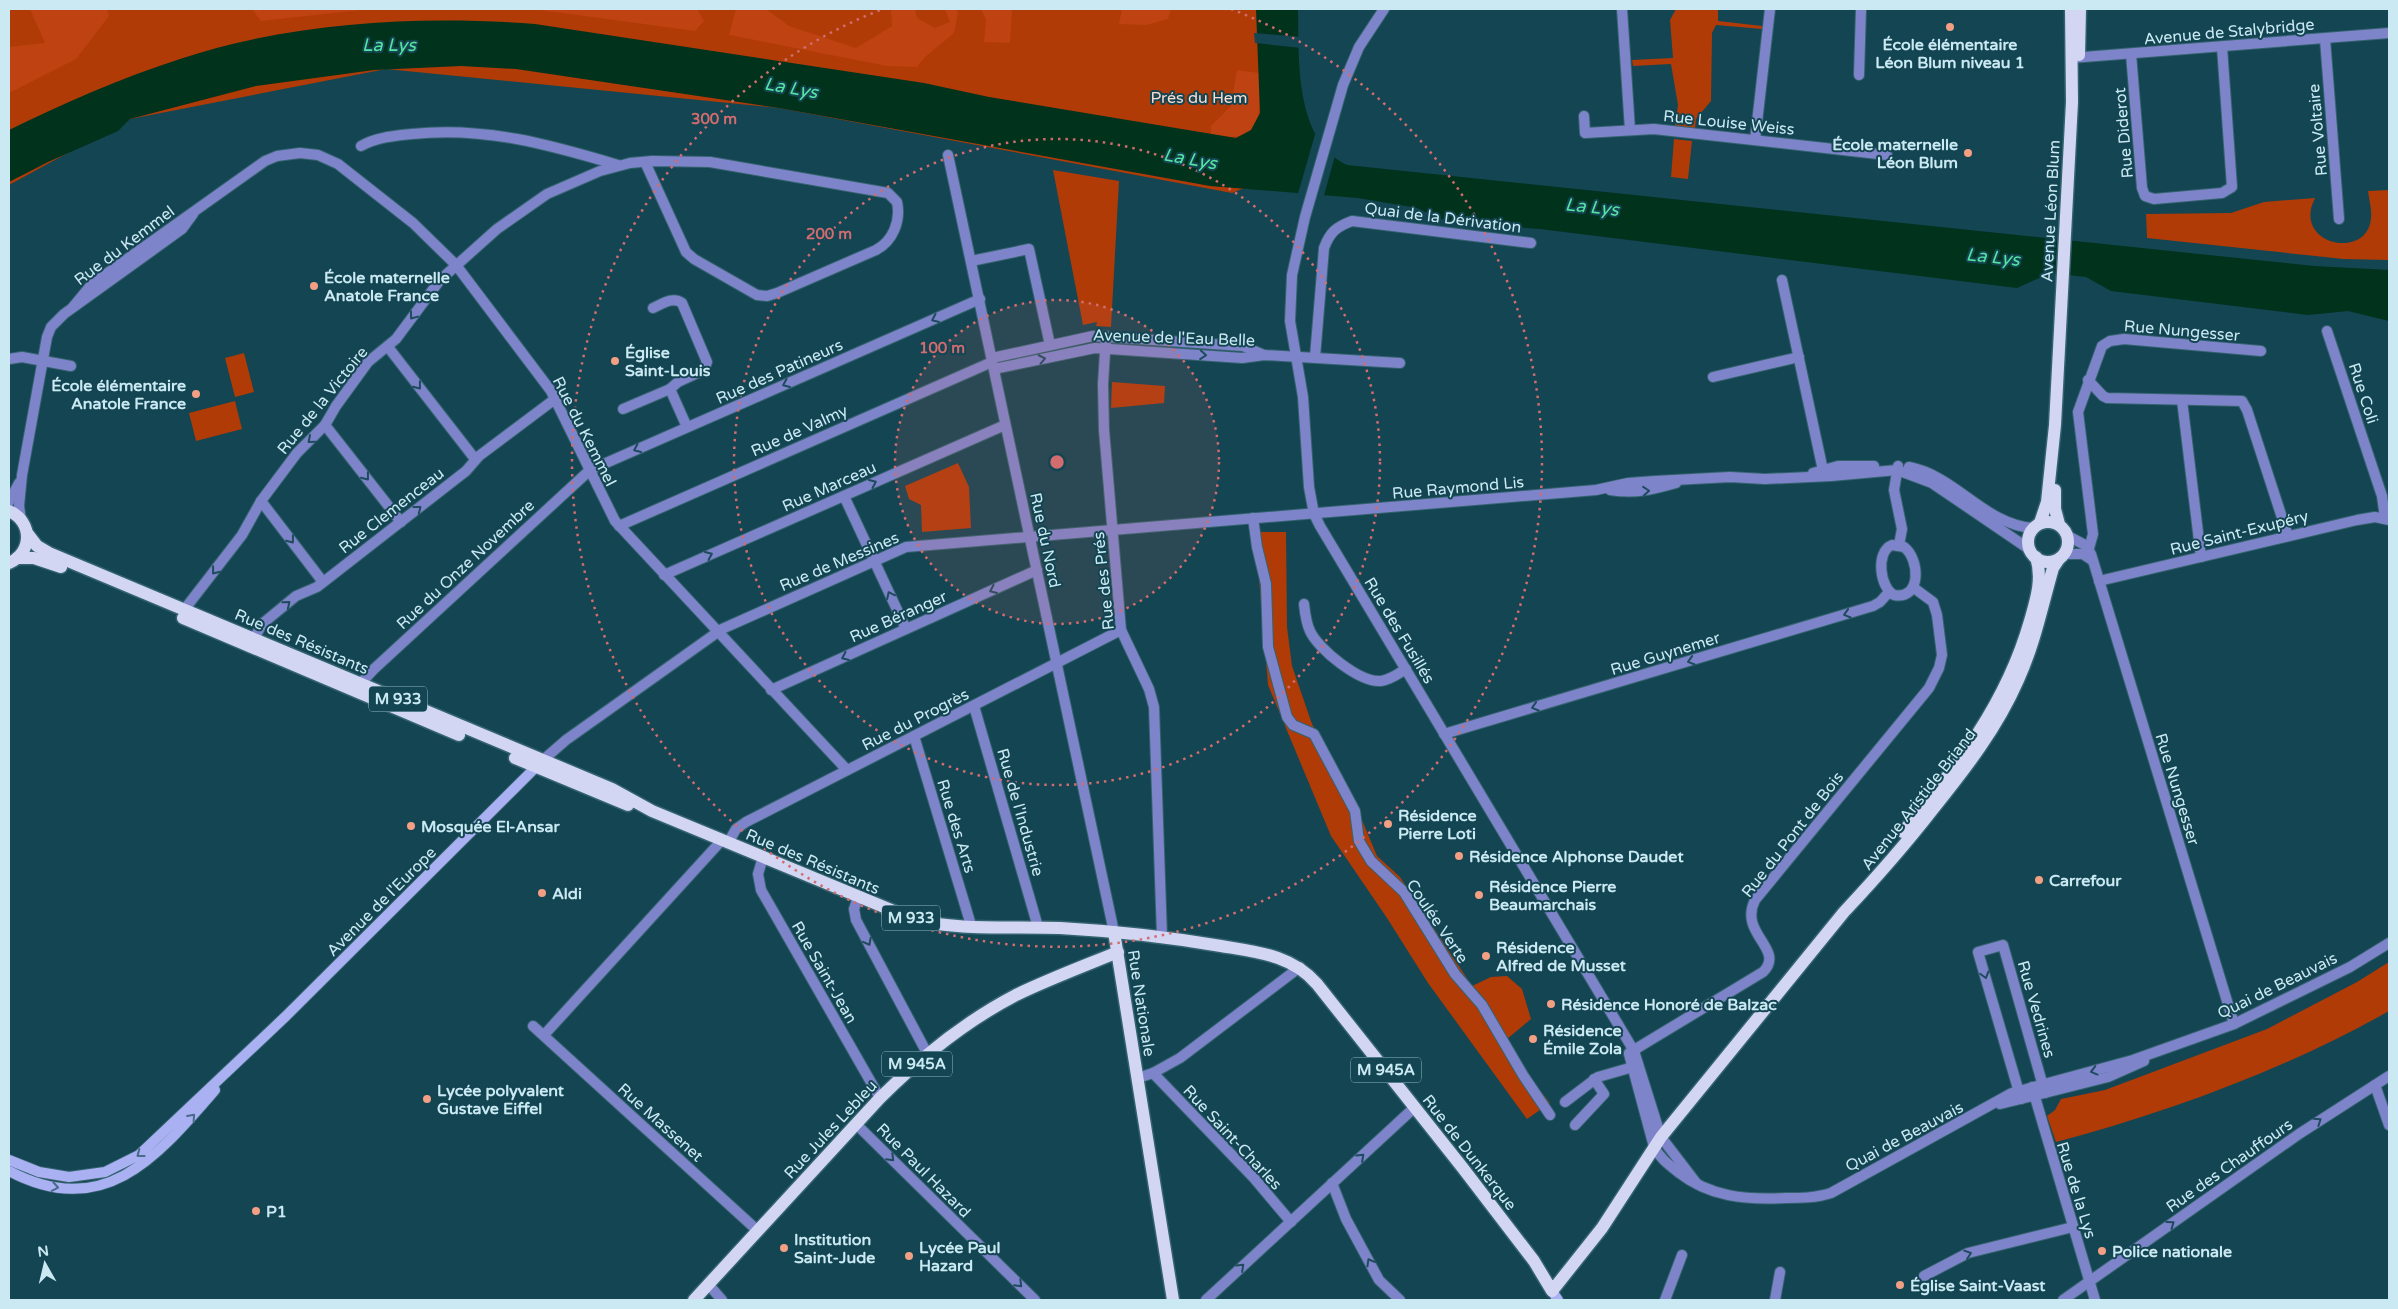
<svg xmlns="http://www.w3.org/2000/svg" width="2398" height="1309" viewBox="0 0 2398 1309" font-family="'Varela Round',sans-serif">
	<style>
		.green { fill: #b03b07 }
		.forest { fill: #bf4312 }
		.water { fill: #00321c }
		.pier { fill: #134552 }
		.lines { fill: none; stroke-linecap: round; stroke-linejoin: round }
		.street-casing { stroke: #34636f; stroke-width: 12 }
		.secondary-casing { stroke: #34636f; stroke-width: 12 }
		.primary-casing { stroke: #34636f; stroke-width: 15 }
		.street { stroke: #7e84c9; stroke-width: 10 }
		.secondary { stroke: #a9b1f2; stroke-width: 10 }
		.primary { stroke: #d2d6f2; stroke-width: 12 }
		.oneway { stroke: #1e4b5e }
		.oneway2 { stroke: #486b8a }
		.ring { fill: none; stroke: #d26c6f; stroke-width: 2.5; stroke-dasharray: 2.5 5 }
		.poi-dot { fill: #f39f84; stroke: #134552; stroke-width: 2 }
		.labels { text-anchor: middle; stroke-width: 4; stroke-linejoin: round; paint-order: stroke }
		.shield { fill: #134552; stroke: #93b8c3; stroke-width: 1 }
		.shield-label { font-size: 15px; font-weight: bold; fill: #cae9f3 }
		.street-label { font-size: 16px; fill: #cae9f3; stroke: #134552 }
		.poi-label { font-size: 16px; font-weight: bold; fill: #cae9f3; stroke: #134552; text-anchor: start }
		.park-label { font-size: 16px; fill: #fcdbd1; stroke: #134552 }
		.water-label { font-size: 18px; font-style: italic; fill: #55e5a0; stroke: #134552 }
		.centre { fill: #d26c6f; stroke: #134552; stroke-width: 2.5 }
		.ring-label { font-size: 15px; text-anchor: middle; font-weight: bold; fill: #d26c6f; stroke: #134552; stroke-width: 4; stroke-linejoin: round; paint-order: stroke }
	</style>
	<rect width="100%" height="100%" fill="#134552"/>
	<g class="green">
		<polygon points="9,9 1295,9 1259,182 1232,193 779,108 386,69 130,119 9,185"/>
		<polygon points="1676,9 1718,9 1718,21 1762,26 1762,29 1716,25 1712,33 1711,101 1696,119 1695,129 1675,126 1678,105 1671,64 1633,66 1632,60 1673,58 1670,20"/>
		<polygon points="1674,139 1692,141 1688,179 1671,177"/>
		<polygon points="1053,170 1119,181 1111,327 1096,326 1097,322 1083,325"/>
		<path d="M2389 190V260L2343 259 2147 238 2146 214 2231 213 2264 202 2315 198C2291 245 2368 261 2371 218 2372 210 2369 199 2368 191Z"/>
		<polygon points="244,353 254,392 235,397 225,358"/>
		<polygon points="1112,382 1165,386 1164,403 1111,408"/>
		<polygon points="235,401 242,429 196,441 189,413"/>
		<polygon points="958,463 969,487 971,528 922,532 921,505 909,499 905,486"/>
		<polygon points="1255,532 1286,532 1287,627 1292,666 1312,724 1354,801 1377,856 1400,877 1472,986 1491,977 1507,976 1522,989 1531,1019 1507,1039 1523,1069 1550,1103 1527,1119 1428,983 1387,918 1331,836 1268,685"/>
		<path d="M2389 962V1011C2289 1068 2167 1113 2056 1142L2047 1116 2055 1110 2061 1099 2105 1090 2267 1029 2357 982Z"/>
	</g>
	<g class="forest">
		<polygon points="30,9 107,9 109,16 76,59 9,93 9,47 45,43"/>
		<polygon points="252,9 369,9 261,21"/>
		<polygon points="533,9 697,9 704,21 695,31"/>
		<polygon points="736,9 766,9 789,26 856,48 892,26 891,9 915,9 917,18 935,28 950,22 945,9 954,9 958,12 954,33 925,57 917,67 887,66 729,35"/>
		<polygon points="981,9 1012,9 1010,43 984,42 986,19"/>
		<polygon points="1122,9 1171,9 1168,19 1146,25 1119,24"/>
		<path d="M1237 70 1259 73C1260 114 1265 145 1211 135V126L1231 106Z"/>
	</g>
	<path class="water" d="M1256 9H1298C1299 59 1294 140 1347 165L2314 266 2389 270V321L2348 311 2308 315 2111 291 2086 277 2050 273 2017 288 1540 229 1453 222 1438 218 1417 208 1358 198 1210 186 779 108 516 69 461 66 374 70 256 86 130 119 118 131 48 162 9 182V130C64 103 121 78 180 59 291 22 419 15 535 24L924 83 989 97 1236 138 1251 130 1260 113Z"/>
	<g class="pier">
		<polygon points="1254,33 1301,37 1301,48 1255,43"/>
		<polygon points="1316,131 1323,143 1335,156 1323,199 1297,197"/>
	</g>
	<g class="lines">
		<g class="street-casing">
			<g id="street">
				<polyline points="1384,9 1359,47 1343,85 1305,217 1292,275 1290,321 1303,397 1309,487 1314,514 1320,526 1634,1051 1661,1137 1697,1184"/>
				<polyline points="1622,9 1630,130"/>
				<polyline points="2325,39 2339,219"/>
				<polyline points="2131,54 2142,188 2145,196 2154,199 2222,193 2232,187 2222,47"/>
				<polyline points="2071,58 2389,33"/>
				<polyline points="1859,75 1861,9"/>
				<polyline points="1584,116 1585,133 1654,129 1887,155"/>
				<polyline points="1755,140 1770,9"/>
				<path d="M361 146C377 137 394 136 412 134 484 126 551 145 618 165"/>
				<polyline points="948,155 1114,932"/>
				<polyline points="971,261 1029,249 1050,345"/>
				<polyline points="1782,280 1824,475"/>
				<polyline points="73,307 92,284 265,161 277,156 300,153 318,155 338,164 413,223 456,265 551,391 615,521 847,770"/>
				<path d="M653 308C662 304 673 296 682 303L707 362 704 370 678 382 670 389"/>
				<polyline points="2327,331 2382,496 2385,518"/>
				<polyline points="1106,336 1103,384 1104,430 1121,630 1149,689 1154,707 1162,936"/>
				<polyline points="388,347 475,459"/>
				<path d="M1315 357 1324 248C1330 232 1336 227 1352 221L1531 243"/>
				<polyline points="992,358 1093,336 1243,346 1264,355"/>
				<polyline points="9,359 22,357 71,366"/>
				<polyline points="994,369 1095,348 1242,358 1264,355 1400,363"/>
				<polyline points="1713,377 1799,357"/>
				<polyline points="2088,380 2103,396 2107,398 2242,401 2247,410 2288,536"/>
				<polyline points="2182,400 2201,557"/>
				<polyline points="623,409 670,389 687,427"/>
				<polyline points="325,425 401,522"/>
				<polyline points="1898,466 1894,490 1902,529 1899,545"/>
				<path d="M1909 467C1956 476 1985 525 2033 528"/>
				<polyline points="1813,473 1838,466 1874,466"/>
				<path d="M1610 490C1636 494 1651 490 1676 483"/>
				<polyline points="844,496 906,629"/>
				<polyline points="261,501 323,582"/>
				<polyline points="9,502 19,483"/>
				<polyline points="1253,518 1257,547 1266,584 1268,647 1287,717 1293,725 1314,734 1355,811 1359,841 1371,861 1404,892 1455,974 1482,1005 1523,1075 1550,1115"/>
				<polyline points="21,520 19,506 22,475 47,337 51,327 64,314 182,229 193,214"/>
				<polyline points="619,526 992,362"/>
				<polyline points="2068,536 2085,545 2091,554 2234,1024"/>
				<path d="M1892 545 1904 547C1920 559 1922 600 1894 595 1880 588 1875 552 1892 545Z"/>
				<polyline points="2088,552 2093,534 2078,412 2102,346 2110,341 2124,339 2261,351"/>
				<polyline points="2065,554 2083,554 2092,560"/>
				<polyline points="664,575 1005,425"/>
				<polyline points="2099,581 2357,520 2375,517 2389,520"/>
				<path d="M1304 604C1305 613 1306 623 1310 631 1318 649 1360 683 1381 681 1390 680 1398 674 1406 669"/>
				<path d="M184 610 242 535 261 501 297 453 325 425 336 406 368 362 396 339 440 280 497 229 547 194 600 171 630 163 652 161 710 162 888 193 897 202C901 221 893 241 876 250L777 293 767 296 757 295 694 259 686 252 645 162"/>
				<polyline points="250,646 262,624 296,596 317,587 466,471 479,456 555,399"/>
				<polyline points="361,683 374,669 590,470 980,299"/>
				<polyline points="771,690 1037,570"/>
				<polyline points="974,706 1038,927"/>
				<polyline points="1444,734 1873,606 1880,602 1889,592"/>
				<polyline points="914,736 971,925"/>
				<polyline points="543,760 566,740 722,629 906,547 1596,490 1628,483 1655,481 1730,477 1765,479 1831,476 1897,470 1932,483 2029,549"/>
				<polyline points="728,843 736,829 746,822 1121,630"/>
				<polyline points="763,857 758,874 761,890 880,1098"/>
				<polyline points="858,897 854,909 856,920 928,1055"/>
				<polyline points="533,1026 758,1231"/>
				<polyline points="544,1035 722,840"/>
				<path d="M1629 1053 1763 972C1786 949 1738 934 1755 900L1929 688 1939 668 1942 655 1937 615 1933 602 1914 588"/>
				<path d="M1629 1054 1654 1147C1660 1158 1668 1164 1678 1172 1710 1197 1745 1200 1785 1198 1800 1198 1816 1198 1831 1193L2012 1093 2133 1060 2234 1024 2350 967 2389 943"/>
				<polyline points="1153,1073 1253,1177 1291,1222"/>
				<polyline points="1138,1078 1153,1073 1180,1058 1300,967"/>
				<polyline points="2375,1085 2389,1125"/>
				<polyline points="2032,1087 2095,1300"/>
				<polyline points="2021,1099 1978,952 2003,945 2045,1093"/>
				<polyline points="1565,1102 1598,1077 1633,1067"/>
				<polyline points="2000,1104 2108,1077 2144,1061"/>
				<polyline points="856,1124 1035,1300"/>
				<polyline points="1575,1125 1604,1094 1594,1079"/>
				<polyline points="1332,1183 1346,1219 1379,1280 1400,1300"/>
				<polyline points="1924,1276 1968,1253 2073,1227"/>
				<polyline points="708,1284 722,1300"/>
				<polyline points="1206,1300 1415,1107"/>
				<polyline points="1665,1300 1682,1255"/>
				<polyline points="1775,1300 1780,1272"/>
				<polyline points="2063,1300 2299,1134 2389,1076"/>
			</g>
		</g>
		<g class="secondary-casing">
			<g id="secondary">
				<polyline points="9,1160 39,1172 69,1177 105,1172 139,1155 286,1016 540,763"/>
				<path d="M9 1171C104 1221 157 1157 215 1090"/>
				<polyline points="1552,1291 1558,1300"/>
			</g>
		</g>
		<g class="primary-casing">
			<g id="primary">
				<polyline points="2079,55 2080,9"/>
				<polyline points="2055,490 2055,509 2059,524"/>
				<path d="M9 511C33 521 33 553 9 563"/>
				<circle cx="2048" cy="542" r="20"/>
				<polyline points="2040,523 2047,502 2055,425 2072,102 2071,9"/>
				<path d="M27 533 37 546 49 553 612 789 652 811 913 919C956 931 1014 926 1060 928 1114 931 1168 937 1221 946 1257 952 1292 955 1317 984L1462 1167 1534 1261 1552 1291 1602 1228 1661 1137 1844 912C1875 879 1905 845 1933 809 1966 768 1997 728 2018 680 2035 643 2042 606 2053 568L2059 559"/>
				<polyline points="17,558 34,558 61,567"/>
				<polyline points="183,618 459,735"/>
				<polyline points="515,758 628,805"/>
				<path d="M1903 832C1958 765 2006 705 2030 621 2036 600 2043 579 2036 557"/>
				<polyline points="1114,932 1173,1300"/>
				<path d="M694 1300 880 1098C920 1058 966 1021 1016 995 1049 979 1084 966 1118 952"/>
			</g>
		</g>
		<use href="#street" class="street"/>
		<use href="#secondary" class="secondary"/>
		<use href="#primary" class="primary"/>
	</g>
	<defs><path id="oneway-chevron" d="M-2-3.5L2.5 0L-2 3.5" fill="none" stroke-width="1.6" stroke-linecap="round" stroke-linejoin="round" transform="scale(1.25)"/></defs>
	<g class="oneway">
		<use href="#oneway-chevron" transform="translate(413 316) rotate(127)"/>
		<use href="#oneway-chevron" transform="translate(935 319) rotate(156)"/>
		<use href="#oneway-chevron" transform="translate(1203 355) rotate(4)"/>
		<use href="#oneway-chevron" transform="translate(1042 359) rotate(-12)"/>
		<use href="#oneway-chevron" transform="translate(786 384) rotate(156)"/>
		<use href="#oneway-chevron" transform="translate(418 386) rotate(52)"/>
		<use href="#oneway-chevron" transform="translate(311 440) rotate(139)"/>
		<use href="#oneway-chevron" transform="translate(637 449) rotate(156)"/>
		<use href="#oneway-chevron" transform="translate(366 477) rotate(52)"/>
		<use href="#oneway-chevron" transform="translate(873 483) rotate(-24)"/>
		<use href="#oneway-chevron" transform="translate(1646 491) rotate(-5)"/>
		<use href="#oneway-chevron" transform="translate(418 509) rotate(-38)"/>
		<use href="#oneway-chevron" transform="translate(291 540) rotate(52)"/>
		<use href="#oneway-chevron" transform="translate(709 555) rotate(-24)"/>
		<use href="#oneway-chevron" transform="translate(215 571) rotate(128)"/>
		<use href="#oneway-chevron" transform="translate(993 590) rotate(156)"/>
		<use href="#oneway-chevron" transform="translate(890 595) rotate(-116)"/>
		<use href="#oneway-chevron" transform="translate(287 604) rotate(-39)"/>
		<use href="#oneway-chevron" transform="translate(1847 614) rotate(163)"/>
		<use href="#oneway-chevron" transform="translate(845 657) rotate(156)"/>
		<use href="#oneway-chevron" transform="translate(1691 661) rotate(163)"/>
		<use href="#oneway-chevron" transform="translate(1535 707) rotate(163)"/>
		<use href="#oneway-chevron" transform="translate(868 942) rotate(62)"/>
		<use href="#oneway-chevron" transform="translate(1985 975) rotate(74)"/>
		<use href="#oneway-chevron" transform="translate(2094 1071) rotate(165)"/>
		<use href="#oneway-chevron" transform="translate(2318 1121) rotate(-34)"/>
		<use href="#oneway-chevron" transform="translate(1361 1157) rotate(-43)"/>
		<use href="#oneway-chevron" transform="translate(891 1158) rotate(45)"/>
		<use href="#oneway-chevron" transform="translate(2171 1224) rotate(-36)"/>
		<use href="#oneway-chevron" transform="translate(1968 1254) rotate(-19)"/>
		<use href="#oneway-chevron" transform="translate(1370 1262) rotate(-119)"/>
		<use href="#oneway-chevron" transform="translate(1241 1267) rotate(-43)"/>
		<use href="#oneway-chevron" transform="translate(1019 1284) rotate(45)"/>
	</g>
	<g class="oneway2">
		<use href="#oneway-chevron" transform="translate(192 1117) rotate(-48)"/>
		<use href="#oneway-chevron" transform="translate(140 1154) rotate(143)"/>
		<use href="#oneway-chevron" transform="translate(55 1187) rotate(10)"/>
	</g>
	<circle cx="1057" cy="462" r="162" fill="#d26c6f" fill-opacity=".12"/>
	<g class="ring">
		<circle cx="1057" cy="462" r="162"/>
		<circle cx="1057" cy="462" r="323"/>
		<path d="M1231 9A485 485 0 1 1 883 9"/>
	</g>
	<g class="poi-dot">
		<circle cx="1950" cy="27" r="5"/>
		<circle cx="1968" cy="153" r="5"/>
		<circle cx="314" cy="286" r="5"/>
		<circle cx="615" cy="361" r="5"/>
		<circle cx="196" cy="394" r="5"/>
		<circle cx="1388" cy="824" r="5"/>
		<circle cx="411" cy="826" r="5"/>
		<circle cx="1459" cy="856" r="5"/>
		<circle cx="2039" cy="880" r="5"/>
		<circle cx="542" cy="893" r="5"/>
		<circle cx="1479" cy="895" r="5"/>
		<circle cx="1486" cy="956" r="5"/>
		<circle cx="1551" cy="1004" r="5"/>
		<circle cx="1533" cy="1039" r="5"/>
		<circle cx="427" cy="1099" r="5"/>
		<circle cx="256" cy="1211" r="5"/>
		<circle cx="784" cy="1248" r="5"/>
		<circle cx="2102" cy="1251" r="5"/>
		<circle cx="909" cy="1256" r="5"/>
		<circle cx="1900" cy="1285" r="5"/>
	</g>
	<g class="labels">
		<g class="shield">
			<rect x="369" y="686.5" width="58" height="25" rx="4"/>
			<rect x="882" y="905.5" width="58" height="25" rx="4"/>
			<rect x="882" y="1051.5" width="70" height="25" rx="4"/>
			<rect x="1351" y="1057.5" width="70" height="25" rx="4"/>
		</g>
		<g class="shield-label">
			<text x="398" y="704">M 933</text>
			<text x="911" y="923">M 933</text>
			<text x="917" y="1069">M 945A</text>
			<text x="1386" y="1075">M 945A</text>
		</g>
		<g class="street-label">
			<text transform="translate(2229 31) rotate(-5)" y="6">Avenue de Stalybridge</text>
			<text transform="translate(1729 122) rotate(6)" y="6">Rue Louise Weiss</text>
			<text transform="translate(2317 130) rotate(-95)" y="6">Rue Voltaire</text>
			<text transform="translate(2123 133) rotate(-95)" y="6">Rue Diderot</text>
			<text transform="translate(2050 211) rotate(-87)" y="6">Avenue Léon Blum</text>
			<text transform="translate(1443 217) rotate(7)" y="6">Quai de la Dérivation</text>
			<text transform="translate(124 245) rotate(-37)" y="6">Rue du Kemmel</text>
			<text transform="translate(2182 330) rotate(5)" y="6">Rue Nungesser</text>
			<text transform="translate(1174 337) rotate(2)" y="6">Avenue de l'Eau Belle</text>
			<text transform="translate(779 371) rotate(-24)" y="6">Rue des Patineurs</text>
			<text transform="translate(2364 393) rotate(72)" y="6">Rue Coli</text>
			<text transform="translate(322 400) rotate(-51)" y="6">Rue de la Victoire</text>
			<text transform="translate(799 430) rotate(-24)" y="6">Rue de Valmy</text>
			<text transform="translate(585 431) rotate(63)" y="6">Rue du Kemmel</text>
			<text transform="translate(829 486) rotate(-24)" y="6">Rue Marceau</text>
			<text transform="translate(1458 487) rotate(-5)" y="6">Rue Raymond Lis</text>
			<text transform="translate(391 510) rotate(-38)" y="6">Rue Clemenceau</text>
			<text transform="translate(2239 532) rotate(-14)" y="6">Rue Saint-Exupéry</text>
			<text transform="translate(1046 540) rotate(78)" y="6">Rue du Nord</text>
			<text transform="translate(839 561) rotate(-23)" y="6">Rue de Messines</text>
			<text transform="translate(465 564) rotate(-43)" y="6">Rue du Onze Novembre</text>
			<text transform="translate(1103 581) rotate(-96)" y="6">Rue des Prés</text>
			<text transform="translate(898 616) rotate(-24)" y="6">Rue Béranger</text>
			<text transform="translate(1400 630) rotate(59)" y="6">Rue des Fusillés</text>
			<text transform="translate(302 641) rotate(23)" y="6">Rue des Résistants</text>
			<text transform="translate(1665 653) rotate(-17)" y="6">Rue Guynemer</text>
			<text transform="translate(915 719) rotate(-27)" y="6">Rue du Progrès</text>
			<text transform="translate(2178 789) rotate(73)" y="6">Rue Nungesser</text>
			<text transform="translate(1918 799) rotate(-52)" y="6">Avenue Aristide Briand</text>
			<text transform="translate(1021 812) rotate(74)" y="6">Rue de l'Industrie</text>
			<text transform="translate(957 826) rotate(73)" y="6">Rue des Arts</text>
			<text transform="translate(1792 834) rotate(-52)" y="6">Rue du Pont de Bois</text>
			<text transform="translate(813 861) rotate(23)" y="6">Rue des Résistants</text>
			<text transform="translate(381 901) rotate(-45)" y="6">Avenue de l'Europe</text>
			<text transform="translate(1438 921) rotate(56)" y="6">Coulée Verte</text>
			<text transform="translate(825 972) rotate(60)" y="6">Rue Saint-Jean</text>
			<text transform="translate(2277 985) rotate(-26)" y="6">Quai de Beauvais</text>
			<text transform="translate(1142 1003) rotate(81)" y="6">Rue Nationale</text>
			<text transform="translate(2037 1009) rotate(74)" y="6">Rue Vedrines</text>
			<text transform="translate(661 1122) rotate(42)" y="6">Rue Massenet</text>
			<text transform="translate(830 1129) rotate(-47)" y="6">Rue Jules Lebleu</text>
			<text transform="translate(1904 1136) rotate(-28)" y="6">Quai de Beauvais</text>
			<text transform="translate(1233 1137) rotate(47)" y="6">Rue Saint-Charles</text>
			<text transform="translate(1470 1152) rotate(52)" y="6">Rue de Dunkerque</text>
			<text transform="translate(2229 1165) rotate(-35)" y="6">Rue des Chauffours</text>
			<text transform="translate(924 1170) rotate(45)" y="6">Rue Paul Hazard</text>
			<text transform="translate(2077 1190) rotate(73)" y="6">Rue de la Lys</text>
		</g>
		<g class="poi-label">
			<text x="1950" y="50" text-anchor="middle">École élémentaire<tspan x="1950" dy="18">Léon Blum niveau 1</tspan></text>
			<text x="1958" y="150" text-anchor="end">École maternelle<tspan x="1958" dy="18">Léon Blum</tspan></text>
			<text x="324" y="283">École maternelle<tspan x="324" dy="18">Anatole France</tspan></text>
			<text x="625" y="358">Église<tspan x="625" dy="18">Saint-Louis</tspan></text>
			<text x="186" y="391" text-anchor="end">École élémentaire<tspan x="186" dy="18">Anatole France</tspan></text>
			<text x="1398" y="821">Résidence<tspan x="1398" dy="18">Pierre Loti</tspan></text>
			<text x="421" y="832">Mosquée El-Ansar</text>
			<text x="1469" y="862">Résidence Alphonse Daudet</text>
			<text x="2049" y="886">Carrefour</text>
			<text x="1489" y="892">Résidence Pierre<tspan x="1489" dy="18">Beaumarchais</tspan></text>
			<text x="552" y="899">Aldi</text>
			<text x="1496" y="953">Résidence<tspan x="1496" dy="18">Alfred de Musset</tspan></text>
			<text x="1561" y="1010">Résidence Honoré de Balzac</text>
			<text x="1543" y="1036">Résidence<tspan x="1543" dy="18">Émile Zola</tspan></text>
			<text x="437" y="1096">Lycée polyvalent<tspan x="437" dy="18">Gustave Eiffel</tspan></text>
			<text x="266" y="1217">P1</text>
			<text x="794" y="1245">Institution<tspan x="794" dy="18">Saint-Jude</tspan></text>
			<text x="919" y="1253">Lycée Paul<tspan x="919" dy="18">Hazard</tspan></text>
			<text x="2112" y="1257">Police nationale</text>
			<text x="1910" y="1291">Église Saint-Vaast</text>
		</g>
		<g class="park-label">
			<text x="1199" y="103">Prés du Hem</text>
		</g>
		<g class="water-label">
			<text x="389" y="51">La Lys</text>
			<text transform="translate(791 88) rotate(10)" y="6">La Lys</text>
			<text transform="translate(1190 159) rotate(10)" y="6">La Lys</text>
			<text transform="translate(1592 207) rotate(6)" y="6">La Lys</text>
			<text transform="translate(1993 257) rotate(6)" y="6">La Lys</text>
		</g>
	</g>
	<circle cx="1057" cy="462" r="8" class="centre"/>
	<g class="ring-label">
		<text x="714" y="124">300 m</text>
		<text x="829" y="239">200 m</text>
		<text x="942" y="353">100 m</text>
	</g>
	<rect width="2398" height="1309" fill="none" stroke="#cae9f3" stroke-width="20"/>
	<g transform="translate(45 1264) rotate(352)" stroke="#134552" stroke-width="4" paint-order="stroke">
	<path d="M0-4L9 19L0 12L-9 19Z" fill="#cae9f3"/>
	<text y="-8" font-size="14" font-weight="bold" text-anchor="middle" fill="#cae9f3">N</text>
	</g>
</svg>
